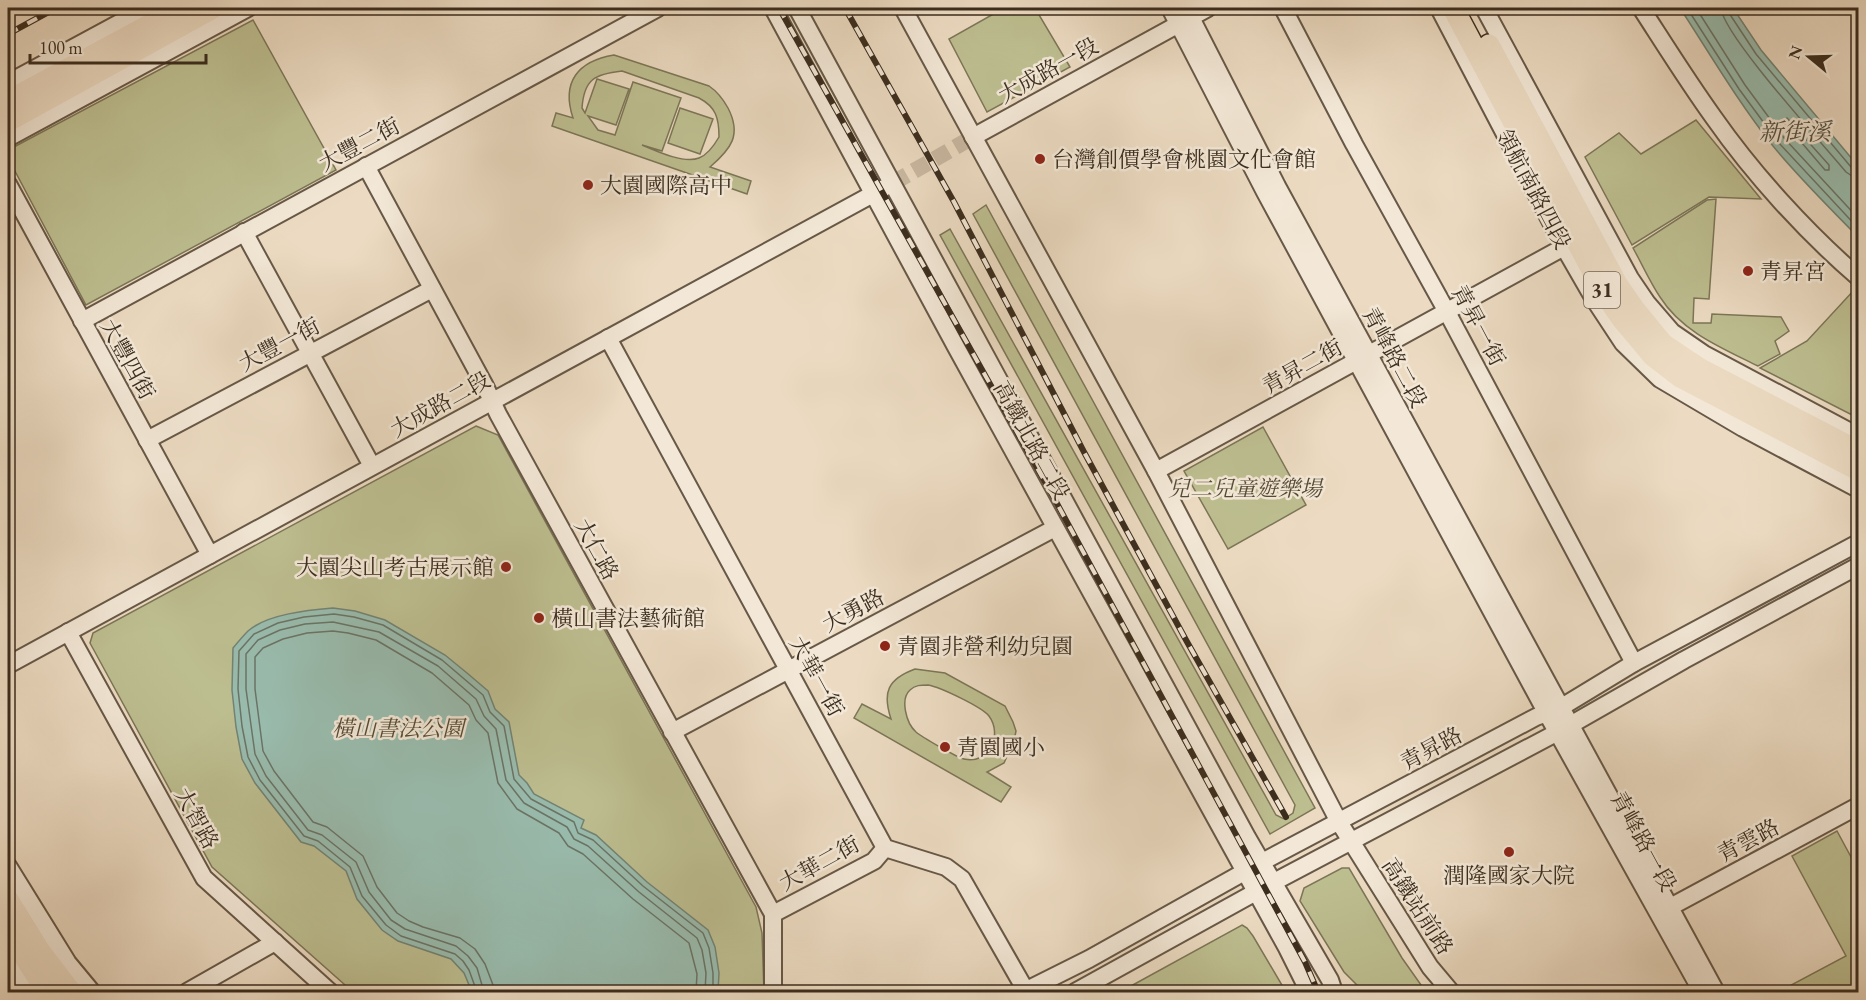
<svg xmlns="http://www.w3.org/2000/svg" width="1866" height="1000" viewBox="0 0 1866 1000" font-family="'EB Garamond','Noto Serif TC',serif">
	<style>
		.green { fill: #bdbe90; stroke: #7c7657; stroke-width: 1.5; fill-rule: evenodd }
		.water { fill: #99bcae; stroke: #738374; stroke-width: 1.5 }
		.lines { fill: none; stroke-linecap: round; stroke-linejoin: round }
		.shore { stroke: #6a7466; stroke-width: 1.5 }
		.minor-tunnel { stroke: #c9b8a1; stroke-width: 16; stroke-dasharray: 16 8; stroke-linecap: butt }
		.minor-casing { stroke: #675847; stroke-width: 20 }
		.major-casing { stroke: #3b2d1e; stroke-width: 24 }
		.minor { stroke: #f3e8d7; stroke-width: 16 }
		.major { stroke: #ecdbc2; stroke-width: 21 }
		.rail-casing { stroke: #3b2d1e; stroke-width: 6 }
		.rail { stroke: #f3e8d7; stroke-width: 4; stroke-dasharray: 11; stroke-linecap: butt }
		.poi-dot { fill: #8f2418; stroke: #f3e8d7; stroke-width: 2 }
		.labels { text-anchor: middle; stroke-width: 5; stroke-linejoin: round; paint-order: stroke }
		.shield { fill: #f3e8d7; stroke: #726556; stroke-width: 1.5 }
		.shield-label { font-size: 21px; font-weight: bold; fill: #3b2d1e }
		.street-label { font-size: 22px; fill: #3b2d1e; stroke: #f3e8d7 }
		.poi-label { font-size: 22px; fill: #3b2d1e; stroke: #f3e8d7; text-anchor: start }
		.park-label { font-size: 22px; font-style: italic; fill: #554a35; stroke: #f3e8d7 }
		.water-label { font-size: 24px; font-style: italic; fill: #525142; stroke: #f3e8d7 }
	</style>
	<rect width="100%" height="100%" fill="#ecdbc2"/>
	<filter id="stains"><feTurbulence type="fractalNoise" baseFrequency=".00333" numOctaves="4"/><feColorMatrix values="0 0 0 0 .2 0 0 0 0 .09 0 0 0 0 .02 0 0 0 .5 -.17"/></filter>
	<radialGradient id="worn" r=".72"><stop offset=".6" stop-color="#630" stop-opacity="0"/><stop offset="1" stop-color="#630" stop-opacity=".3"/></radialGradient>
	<g class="green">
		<polygon points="1004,8 1035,8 1070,67 987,112 949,39"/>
		<polygon points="253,20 336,170 86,305 8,158 10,149"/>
		<path d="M614 55 709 86C718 92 723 99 728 108 742 135 731 149 710 167L751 181 747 194 552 126 556 113 573 118C561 82 578 61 614 55ZM622 71 699 98C716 107 719 118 719 137 715 144 707 155 699 158 684 164 656 151 642 145L662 151 681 98 633 82 615 135 598 130 588 116 616 125 629 89 597 79 585 113 582 108C584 79 595 74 622 71Z"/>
		<polygon points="680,108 713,119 700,154 668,143"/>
		<polygon points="1696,120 1761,199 1709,197 1632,245 1585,157 1619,133 1641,154"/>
		<path d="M1716 199 1709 299 1694 298 1693 323H1711L1712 314 1781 317 1789 331 1775 341 1780 354 1758 366C1722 348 1682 332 1660 297 1650 282 1642 264 1633 248L1707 200Z"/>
		<polygon points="986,205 1315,808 1270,834 940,235 950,229 1276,815 1284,819 1293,813 1295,805 973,214"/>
		<polygon points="1854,290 1858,294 1858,418 1760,368 1807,341"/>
		<polygon points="476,426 498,435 756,907 762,933 764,992 353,992 212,867 90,643 93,633"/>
		<polygon points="1263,427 1306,505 1228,549 1184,471"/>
		<path d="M915 669 945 673 1005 706 1013 722 1016 731 1014 741 1004 763 987 772 1011 787 1001 802 854 718 862 704 891 719C882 692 888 679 915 669ZM928 685C940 687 982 707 989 716 1003 735 989 765 964 759 956 757 922 737 916 732 906 723 900 699 910 690 915 685 921 685 928 685Z"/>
		<polygon points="1837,831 1858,870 1858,992 1778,992 1846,956 1792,856"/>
		<polygon points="1342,868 1349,868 1402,958 1426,992 1364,992 1344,972 1300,901 1304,888"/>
		<polygon points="1242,925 1247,928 1253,936 1286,992 1232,992 1225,989 1194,986 1177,992 1120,992"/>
	</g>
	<g class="water">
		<path d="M1680 8H1733L1761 50 1858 166V237C1829 207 1799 178 1773 146 1738 102 1710 54 1680 8Z"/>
		<path d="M333 608 355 611 385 620 445 655 467 673 488 691 495 709 509 722 519 775 527 783 534 794 584 820 581 828 596 835 647 882 708 930 715 947 719 973 718 992H472L464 973 451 959 398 941 382 930 357 899 346 871 314 846 301 842 255 783 242 759 236 727 232 690 233 648C238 642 243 636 248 631 267 614 309 610 333 608Z"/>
	</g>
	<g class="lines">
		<g class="shore">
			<polyline points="1687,8 1739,89 1778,142 1858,228"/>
			<polyline points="1696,8 1745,85 1784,138 1858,218"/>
			<path d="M1721 8C1723 35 1823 144 1846 172L1852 176H1858"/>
			<polyline points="1729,8 1729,13 1756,54 1851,167 1858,169"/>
			<polygon points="1787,118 1829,165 1829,170 1825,170 1784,122"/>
			<polyline points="477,992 469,970 463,961 455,954 401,936 386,925 362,896 350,867 318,841 304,836 260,780 248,757 242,726 238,689 239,651 254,634 278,623 304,617 334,614 354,617 383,625 442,660 483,695 490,712 504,726 514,779 531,799 574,822 578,833 593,840 643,886 703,933 709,948 713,973 713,992"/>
			<polyline points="484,992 477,968 468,956 456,946 405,929 391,920 369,892 356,862 322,835 308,830 266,776 255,754 246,689 246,654 258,640 280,630 305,624 333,622 379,632 438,666 476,699 484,716 496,729 506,780 524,803 567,827 574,839 588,846 639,892 697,938 702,950 706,973 705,992"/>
			<polyline points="493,992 493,985 485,964 475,949 460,938 423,927 409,921 397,913 377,887 363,856 327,827 313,822 274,771 263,751 255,689 255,657 263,648 283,639 307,633 333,631 348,633 376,640 432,673 469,705 476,720 488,733 498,783 517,809 559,833 568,846 583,854 633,899 689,943 697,974 696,992"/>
		</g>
		<polyline class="minor-tunnel" points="893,183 973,137"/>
		<g class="minor-casing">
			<g id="minor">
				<polyline points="773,8 956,347 1287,948 1309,992"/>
				<polyline points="797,8 1247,837 1330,980 1334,992"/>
				<polyline points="903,8 1156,471 1339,822 1430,967 1451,992"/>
				<polyline points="1170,8 1265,192 1546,712 1702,992"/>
				<polyline points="1186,8 1277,186 1716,992"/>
				<polyline points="1283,8 1354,144 1447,312 1634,663"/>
				<polyline points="1439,8 1564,247 1594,299 1623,343 1660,379 1743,428 1858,489"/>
				<polyline points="1484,8 1630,278 1647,303 1672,332 1704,354 1858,436"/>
				<path d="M1641 8C1665 45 1688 82 1714 118 1754 175 1806 232 1858 277"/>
				<polyline points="8,83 147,8"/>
				<polyline points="973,137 1208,8"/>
				<polyline points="8,138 248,8"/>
				<polyline points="366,166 485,386 498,414 773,914 773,992"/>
				<polyline points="8,184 210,555"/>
				<polyline points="244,232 372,466"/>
				<polyline points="82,321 658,8"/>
				<polyline points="608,338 885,848 946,867 962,879 1026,991"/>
				<polyline points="147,440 432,289"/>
				<polyline points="1156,471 1564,247"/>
				<polyline points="68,632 204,878 330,992"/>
				<polyline points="8,665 884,188"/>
				<polyline points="672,732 1055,528"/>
				<polyline points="8,866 68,963 92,992"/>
				<polyline points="1661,912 1858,806"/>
				<polyline points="773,914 874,861 885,848"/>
				<polyline points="8,960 28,992"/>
				<polyline points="187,992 275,942"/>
				<polyline points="1023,992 1089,959 1262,862 1536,717 1560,708 1634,663 1858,543"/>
				<polyline points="1075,992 1274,882 1558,732 1684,660 1858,566"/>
			</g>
		</g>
		<g class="major-casing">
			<g id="major">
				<polyline points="1453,8 1603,291 1622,319 1653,356 1680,377 1858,470"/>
				<polyline points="1489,45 1617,284 1635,310 1663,344 1699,368 1858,451"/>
				<polyline points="8,101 181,8"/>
				<polyline points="8,121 213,8"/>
				<polyline points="8,900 39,950 71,992"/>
				<polyline points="8,931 47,992"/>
			</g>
		</g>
		<use href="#minor" class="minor"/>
		<use href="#major" class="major"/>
		<g class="rail-casing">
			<g id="rail">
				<polyline points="779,8 1054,498 1305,962 1318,992"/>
				<polyline points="845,8 954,202 1084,452 1186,640 1286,817"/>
				<polyline points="8,34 56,8"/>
			</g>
		</g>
		<use href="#rail" class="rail"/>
	</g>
	<g class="poi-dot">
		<circle cx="1040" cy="159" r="6"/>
		<circle cx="588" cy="185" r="6"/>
		<circle cx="1748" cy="271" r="6"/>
		<circle cx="506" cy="567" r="6"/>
		<circle cx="539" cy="618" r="6"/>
		<circle cx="885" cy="646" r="6"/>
		<circle cx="945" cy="747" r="6"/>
		<circle cx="1509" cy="852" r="6"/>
	</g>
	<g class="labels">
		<rect class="shield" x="1584" y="272" width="36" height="36" rx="4.5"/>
		<g class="shield-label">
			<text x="1602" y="297">31</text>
		</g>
		<g class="street-label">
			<text transform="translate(1048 70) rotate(-29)" y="8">大成路一段</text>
			<text transform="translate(359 144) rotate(-28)" y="8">大豐二街</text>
			<text transform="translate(1534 189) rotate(62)" y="8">領航南路四段</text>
			<text transform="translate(1479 325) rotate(62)" y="8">青昇一街</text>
			<text transform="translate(279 344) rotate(-28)" y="8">大豐一街</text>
			<text transform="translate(1395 357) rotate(62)" y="8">青峰路二段</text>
			<text transform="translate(128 359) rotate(61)" y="8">大豐四街</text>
			<text transform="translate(1302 366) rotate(-29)" y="8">青昇二街</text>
			<text transform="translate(440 404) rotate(-29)" y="8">大成路二段</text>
			<text transform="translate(1032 440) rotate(61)" y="8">高鐵北路二段</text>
			<text transform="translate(597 549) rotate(61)" y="8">大仁路</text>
			<text transform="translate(853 610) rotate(-28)" y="8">大勇路</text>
			<text transform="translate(817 676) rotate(61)" y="8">大華一街</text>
			<text transform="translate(1431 748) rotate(-28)" y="8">青昇路</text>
			<text transform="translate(197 818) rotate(61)" y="8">大智路</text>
			<text transform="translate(1748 840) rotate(-28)" y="8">青雲路</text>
			<text transform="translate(1644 841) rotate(61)" y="8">青峰路一段</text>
			<text transform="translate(819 863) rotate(-29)" y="8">大華二街</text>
			<text transform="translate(1418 906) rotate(57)" y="8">高鐵站前路</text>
		</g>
		<g class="poi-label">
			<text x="1052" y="167">台灣創價學會桃園文化會館</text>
			<text x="600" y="193">大園國際高中</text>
			<text x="1760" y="279">青昇宮</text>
			<text x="494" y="575" text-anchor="end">大園尖山考古展示館</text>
			<text x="551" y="626">橫山書法藝術館</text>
			<text x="897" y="654">青園非營利幼兒園</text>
			<text x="957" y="755">青園國小</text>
			<text x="1509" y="883" text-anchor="middle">潤隆國家大院</text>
		</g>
		<g class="park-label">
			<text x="1245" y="496">兒二兒童遊樂場</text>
			<text x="398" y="736">橫山書法公園</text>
		</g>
		<g class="water-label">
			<text x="1795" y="140">新街溪</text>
		</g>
	</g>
	<rect width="1866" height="1000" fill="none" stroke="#ecdbc2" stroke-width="30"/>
	<rect x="9" y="9" width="1848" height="982" fill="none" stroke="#3b2d1e" stroke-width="3"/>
	<rect x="15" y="15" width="1836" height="970" fill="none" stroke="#3b2d1e" stroke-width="1.5"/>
	<g transform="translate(1809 57) rotate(289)" stroke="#f3e8d7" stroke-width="4.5" paint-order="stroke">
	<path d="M0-4.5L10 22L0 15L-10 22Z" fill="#3b2d1e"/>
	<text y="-9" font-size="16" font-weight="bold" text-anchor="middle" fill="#3b2d1e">N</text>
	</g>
	<path d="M30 54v9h176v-9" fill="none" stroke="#3b2d1e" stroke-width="3"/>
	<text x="39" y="54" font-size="18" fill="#3b2d1e" stroke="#f3e8d7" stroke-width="4.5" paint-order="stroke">100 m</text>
	<rect width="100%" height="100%" filter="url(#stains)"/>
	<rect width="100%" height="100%" fill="url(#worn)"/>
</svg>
